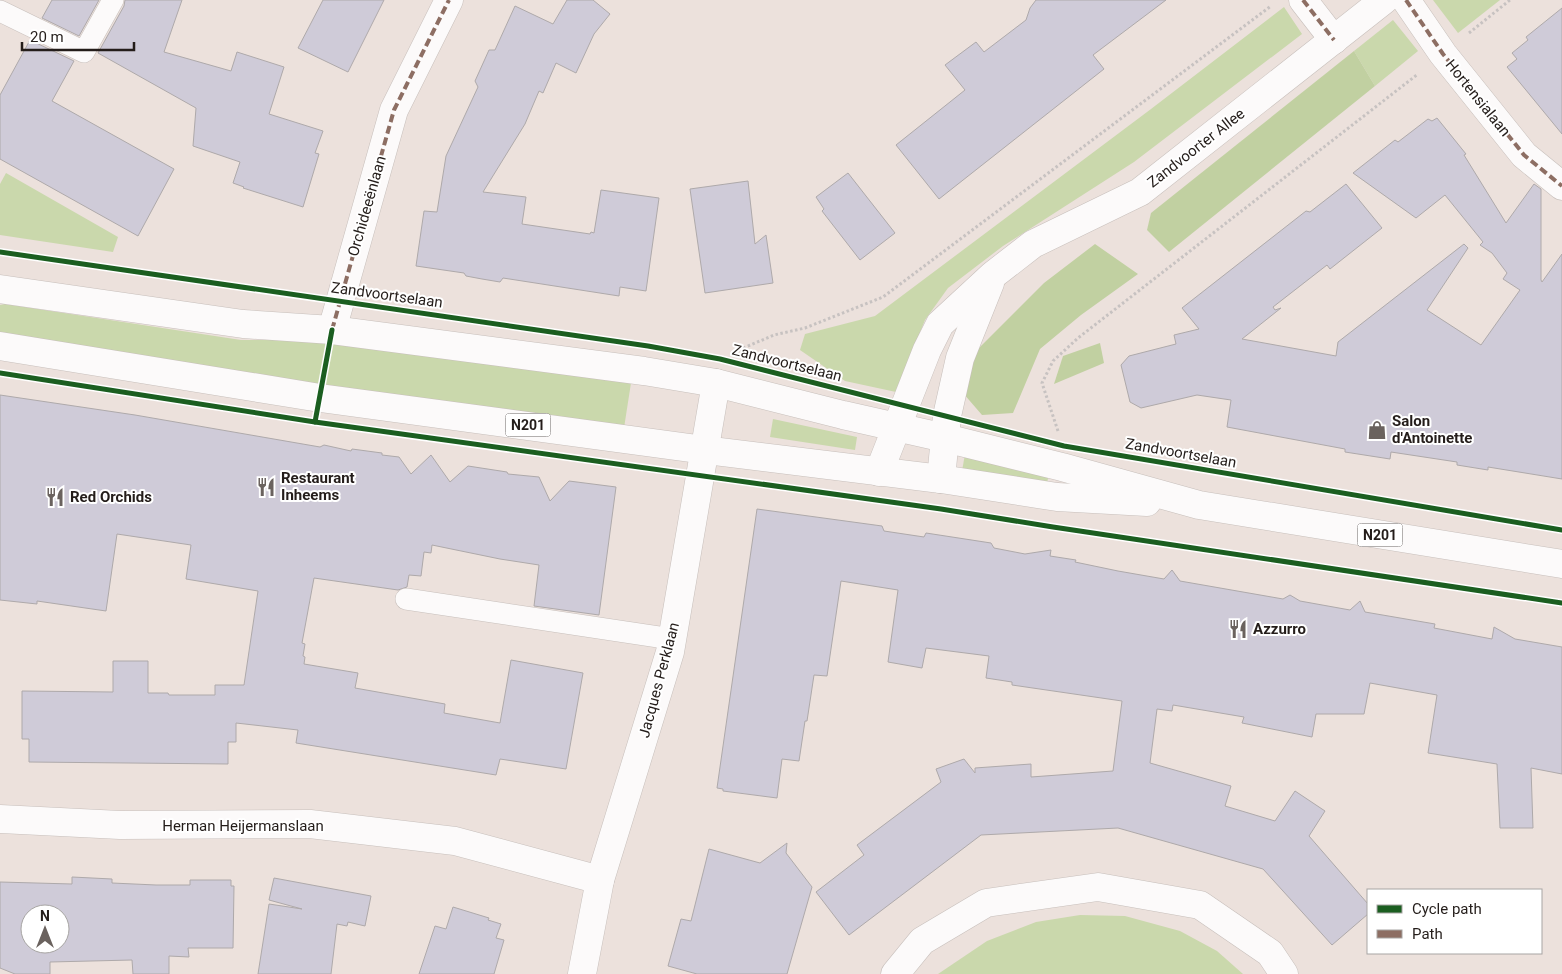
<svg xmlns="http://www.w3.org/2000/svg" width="1562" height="974" viewBox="0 0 1562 974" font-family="Roboto,sans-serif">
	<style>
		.green { fill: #cad8ac }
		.forest { fill: #c1d0a1 }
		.building { fill: #cfcbd8; stroke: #aea9aa; fill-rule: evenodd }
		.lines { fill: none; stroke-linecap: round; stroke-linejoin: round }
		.service-casing { stroke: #c7bfbb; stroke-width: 22 }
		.minor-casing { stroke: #c7bfbb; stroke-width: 29 }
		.primary-casing { stroke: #c7bfbb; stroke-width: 29 }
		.path { stroke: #c7c2c1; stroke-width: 3; stroke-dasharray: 2.5 2.5; stroke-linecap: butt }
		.service { stroke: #fcfafa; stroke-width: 21 }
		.minor { stroke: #fcfafa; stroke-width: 28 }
		.primary { stroke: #fcfafa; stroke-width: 28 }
		.quiet { stroke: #8d6e63; stroke-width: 4; stroke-dasharray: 8 4; stroke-linecap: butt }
		.cycleway-casing { stroke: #fff; stroke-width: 8 }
		.cycleway { stroke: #1b5e20; stroke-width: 5 }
		.labels { text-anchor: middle; stroke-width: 4; stroke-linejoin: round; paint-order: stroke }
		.shield { fill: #fff; stroke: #66615f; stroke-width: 1 }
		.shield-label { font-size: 14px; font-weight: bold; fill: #241d1a }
		.street-label { font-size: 15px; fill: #241d1a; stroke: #fff }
		.poi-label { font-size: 15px; font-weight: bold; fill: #241d1a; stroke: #fff; text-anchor: start }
	</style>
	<rect width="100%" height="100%" fill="#ece1dc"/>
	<g class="green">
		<polygon points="1433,0 1500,0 1458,33"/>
		<polygon points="1284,7 1302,34 1134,162 1003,246 948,288 925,320 896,392 845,381 800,350 805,334 875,316 1151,109"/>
		<polygon points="1393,20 1418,51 1375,86 1354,51"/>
		<polygon points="6,173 118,237 113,252 0,235 0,184"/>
		<polygon points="5,304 241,340 358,340 631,383 624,428 347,390 0,333 0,305"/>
		<polygon points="773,419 857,437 855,450 770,437"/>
		<polygon points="965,454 1049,472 1047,484 962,471"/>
		<polygon points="1080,915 1125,916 1180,931 1217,951 1243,974 938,974 987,941 1036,922"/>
	</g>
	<g class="forest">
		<polygon points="1354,51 1375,86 1169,252 1147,230 1151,213"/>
		<polygon points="1095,244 1138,274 1081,315 1040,349 1013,413 982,415 963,393 976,351 1044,283"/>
		<polygon points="1100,343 1104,363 1054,384 1063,356"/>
	</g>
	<g class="building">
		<polygon points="52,0 99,0 79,36 42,18"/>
		<polygon points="125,0 182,0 164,52 231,71 237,52 284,67 269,114 323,131 315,153 319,154 303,207 243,188 244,187 233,183 240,162 193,146 196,108 98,53 124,6"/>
		<polygon points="323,0 384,0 348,72 298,48"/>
		<polygon points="567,0 593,0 610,14 594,34 576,73 556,63 543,93 539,91 525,124 483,192 526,197 522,224 590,234 591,232 594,233 601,190 659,198 646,291 620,287 619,296 503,278 500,282 482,279 466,276 464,273 416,266 424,211 437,212 446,156 478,87 475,81 489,50 495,50 515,6 553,24"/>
		<polygon points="1036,0 1166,0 1093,55 1104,69 939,199 896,145 965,90 945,65 976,42 984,52 1026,20 1030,8"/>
		<polygon points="1562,8 1562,134 1507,67 1517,59 1512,53 1528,40 1526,37"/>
		<polygon points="30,40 74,61 52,101 174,169 138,236 0,159 0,95"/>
		<polygon points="1437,118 1466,154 1464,155 1506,223 1534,184 1541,189 1541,280 1542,282 1562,254 1562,479 1488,467 1488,470 1457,465 1457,462 1391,452 1390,459 1345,452 1345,449 1227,427 1231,400 1197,395 1141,408 1130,402 1121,365 1129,356 1176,344 1174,335 1199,329 1182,308 1306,211 1310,212 1346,184 1382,228 1330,269 1327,265 1273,307 1275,310 1281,308 1242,339 1336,356 1338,342 1464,244 1468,248 1427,310 1481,345 1520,290 1503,279 1507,273 1492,253 1480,245 1483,242 1445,195 1416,218 1353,173 1395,140 1398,142 1428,119 1432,121"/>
		<polygon points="848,173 895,233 860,260 822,211 824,209 816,197"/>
		<polygon points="748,181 755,244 766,235 773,283 705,293 690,189"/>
		<polygon points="0,395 135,415 320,447 324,445 351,451 352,449 382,453 382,455 399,457 411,474 431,455 450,482 468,466 507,472 508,474 539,477 550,501 569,481 616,487 599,615 534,606 539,565 500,559 432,545 431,553 424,552 421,576 409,575 407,587 398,590 314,578 302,643 305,644 303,656 305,657 304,664 358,673 355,688 445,704 444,713 500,723 511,660 583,673 566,769 500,759 496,775 296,743 298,730 236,723 236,742 228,742 228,764 29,762 29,739 22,739 22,691 113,692 113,661 148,661 148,693 168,693 169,695 215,695 215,685 244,685 258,591 186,579 191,545 117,534 106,611 37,601 37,604 0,600"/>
		<polygon points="757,509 860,523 882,526 884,531 924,537 926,533 991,543 994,548 1025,554 1051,550 1050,556 1076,560 1075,562 1118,571 1164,579 1172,570 1180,581 1283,599 1290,595 1300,601 1350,610 1360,601 1365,612 1435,624 1434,628 1492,639 1494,627 1515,639 1562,647 1562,774 1531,768 1533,828 1500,828 1497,764 1428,753 1437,695 1370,683 1364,714 1316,714 1312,737 1242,723 1244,717 1173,705 1172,711 1157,709 1150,763 1231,786 1225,806 1275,821 1295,791 1325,811 1309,836 1368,904 1368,914 1332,945 1263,869 1118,828 981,835 849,935 816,892 864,855 857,845 941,782 936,769 964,759 975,773 975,768 1031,764 1031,777 1113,771 1122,701 1012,685 1012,682 986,678 989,656 926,648 922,668 888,662 898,590 841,581 827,676 814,675 807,721 805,721 799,761 782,759 777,798 723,791 723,789 717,788"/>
		<polygon points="787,843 786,853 812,887 787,974 697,974 668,966 681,919 691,921 709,849 760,863"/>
		<path d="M72 877 112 879V883L156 885H190V880H231V886H234L233 948H188L189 957 169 956V974H133L132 960 50 962V974H15L0 968V882L72 884ZM30 914H60V944H30Z"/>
		<polygon points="274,878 371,896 365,926 348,922 347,926 337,924 331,974 258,974 269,904 302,909 269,900"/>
		<polygon points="453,907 489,918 488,920 501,924 496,938 504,940 494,974 419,974 435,926 446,929"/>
	</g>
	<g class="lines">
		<g class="service-casing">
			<g id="service">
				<polyline points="0,11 84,52 113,0"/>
				<polyline points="406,599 672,639"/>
			</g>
		</g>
		<g class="minor-casing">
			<g id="minor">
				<polyline points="1303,0 1334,40"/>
				<polyline points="1406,0 1443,54 1524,155 1562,186"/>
				<polyline points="332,330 394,110 449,0"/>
				<polyline points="879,472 927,350 940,324 993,275 1033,244 1140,192 1384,0"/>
				<polyline points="941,479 947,416 960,358 990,283"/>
				<polyline points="0,819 120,825 310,824 455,841 600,880"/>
				<polyline points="582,974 600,880 670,652 716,383"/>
				<polyline points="895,974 922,941 986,903 1098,887 1200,905 1270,953 1284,974"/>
			</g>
		</g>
		<g class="primary-casing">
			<g id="primary">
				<polyline points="0,289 243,324 332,330 644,371 716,383 843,415 945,438 1062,467 1199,505 1562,564"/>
				<polyline points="0,346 320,398 705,450 941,479 1057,497 1147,502"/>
			</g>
		</g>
		<g class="path">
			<polyline points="1469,33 1510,0"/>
			<polyline points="734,352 774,335 805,328 883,297 1271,6"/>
			<polyline points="1058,431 1042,383 1053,361 1078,338 1418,74"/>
		</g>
		<use href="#service" class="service"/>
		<use href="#minor" class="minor"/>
		<use href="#primary" class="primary"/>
		<g class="quiet">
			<polyline points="1303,0 1334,40"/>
			<polyline points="1406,0 1443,54 1524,155 1562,186"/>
			<polyline points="332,330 394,110 449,0"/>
		</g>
		<g class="cycleway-casing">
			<g id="cycleway">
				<polyline points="0,252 648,346 720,359 1064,446 1562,530"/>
				<polyline points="0,373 315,422 941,509 1053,527 1562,603"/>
				<polyline points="315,422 332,330"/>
			</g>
		</g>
		<use href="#cycleway" class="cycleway"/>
	</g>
	<defs>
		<g id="shop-bare" transform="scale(1.5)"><path d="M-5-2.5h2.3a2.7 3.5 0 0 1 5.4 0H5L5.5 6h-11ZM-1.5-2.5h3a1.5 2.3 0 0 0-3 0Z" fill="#6a625e" stroke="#fff" stroke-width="2.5" paint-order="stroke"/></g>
		<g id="restaurant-bare" transform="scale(1.5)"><path d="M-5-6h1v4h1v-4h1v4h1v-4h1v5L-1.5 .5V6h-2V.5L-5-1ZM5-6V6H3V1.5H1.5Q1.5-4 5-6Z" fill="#6a625e" stroke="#fff" stroke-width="2.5" paint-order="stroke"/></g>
	</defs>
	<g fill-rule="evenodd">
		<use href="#shop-bare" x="1377" y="430"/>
		<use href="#restaurant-bare" x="266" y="487"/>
		<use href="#restaurant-bare" x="55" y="497"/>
		<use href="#restaurant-bare" x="1238" y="629"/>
	</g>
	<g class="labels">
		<g class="shield">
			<rect x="505.5" y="413.5" width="45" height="23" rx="4"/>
			<rect x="1357.5" y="523.5" width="45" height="23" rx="4"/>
		</g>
		<g class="shield-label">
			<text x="528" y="430">N201</text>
			<text x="1380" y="540">N201</text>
		</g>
		<g class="street-label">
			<text transform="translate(1478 98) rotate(51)" y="5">Hortensialaan</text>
			<text transform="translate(1196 148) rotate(-38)" y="5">Zandvoorter Allee</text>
			<text transform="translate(367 206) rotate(-74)" y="5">Orchideeënlaan</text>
			<text transform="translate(387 295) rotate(8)" y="5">Zandvoortselaan</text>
			<text transform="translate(787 363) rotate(14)" y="5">Zandvoortselaan</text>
			<text transform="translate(1181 453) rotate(10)" y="5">Zandvoortselaan</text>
			<text transform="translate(659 680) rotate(-75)" y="5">Jacques Perklaan</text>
			<text x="243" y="831">Herman Heijermanslaan</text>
		</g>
		<g class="poi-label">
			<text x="1392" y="426">Salon<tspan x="1392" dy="17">d'Antoinette</tspan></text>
			<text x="281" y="483">Restaurant<tspan x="281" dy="17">Inheems</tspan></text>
			<text x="70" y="502">Red Orchids</text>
			<text x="1253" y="634">Azzurro</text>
		</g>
	</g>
	<rect x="1367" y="889" width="175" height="65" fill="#ffffff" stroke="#a7a5a3"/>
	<rect x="1377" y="905" width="25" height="8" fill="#1b5e20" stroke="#a7a5a3"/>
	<text x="1412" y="914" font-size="15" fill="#241d1a">Cycle path</text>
	<rect x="1377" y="930" width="25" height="8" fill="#8d6e63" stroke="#a7a5a3"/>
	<text x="1412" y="939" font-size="15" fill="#241d1a">Path</text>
	<g transform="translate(45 929)"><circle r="24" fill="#ffffff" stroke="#a7a5a3"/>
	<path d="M0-4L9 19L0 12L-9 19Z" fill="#6a625e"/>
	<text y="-8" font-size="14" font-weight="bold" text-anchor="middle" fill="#241d1a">N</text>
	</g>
	<path d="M22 42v8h112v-8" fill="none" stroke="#241d1a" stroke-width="2.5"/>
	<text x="30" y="42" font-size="15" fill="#241d1a" stroke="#ffffff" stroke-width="4" paint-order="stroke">20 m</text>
</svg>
